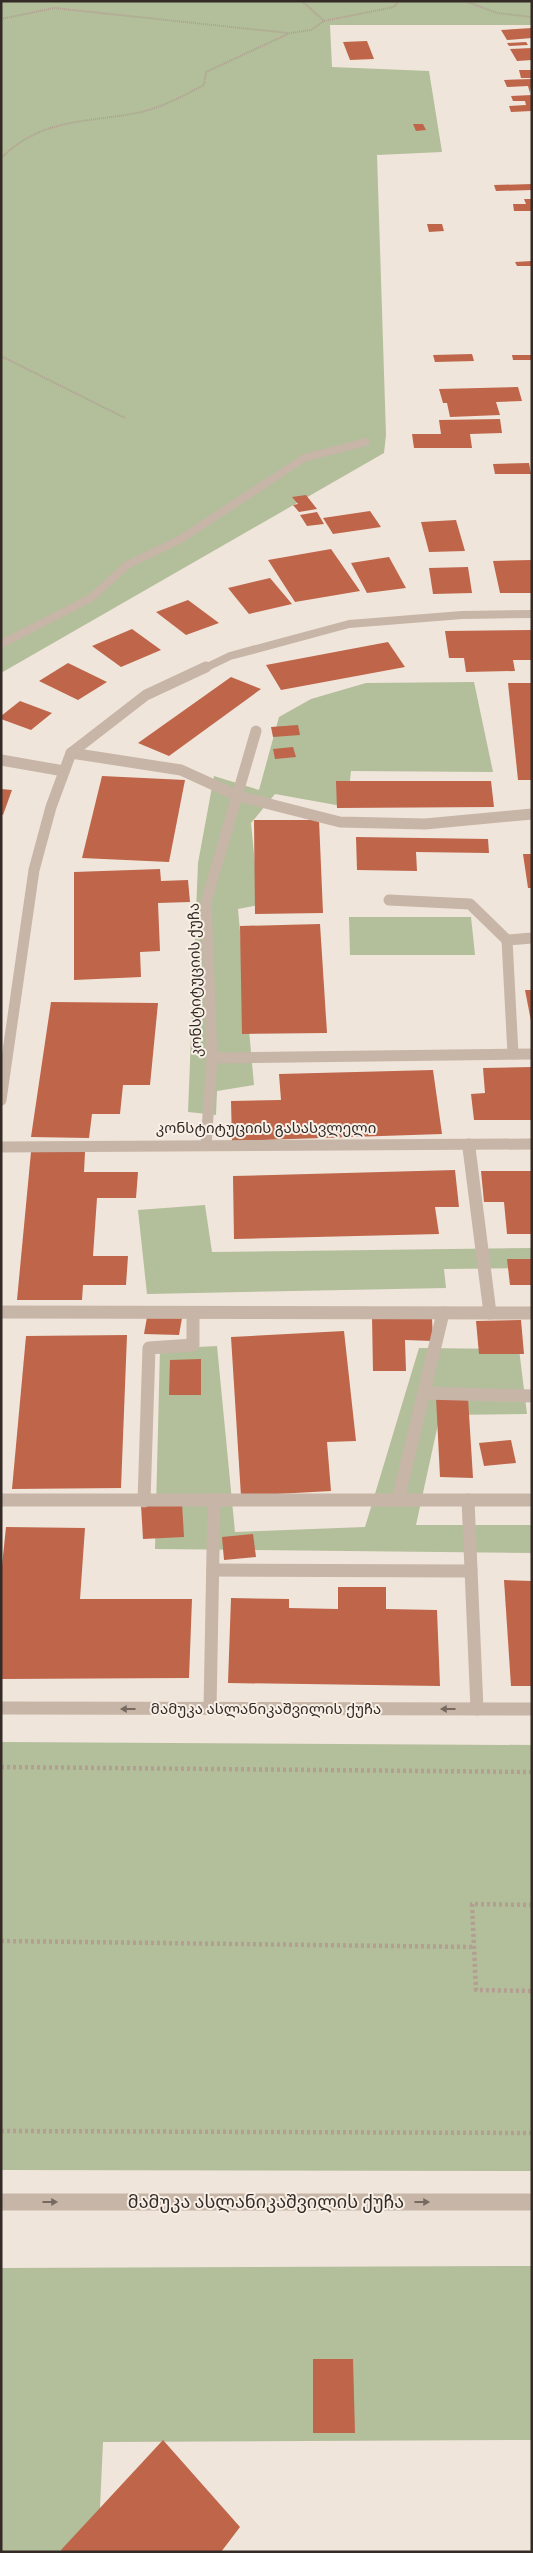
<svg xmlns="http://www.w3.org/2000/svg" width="533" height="2553" viewBox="0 0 533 2553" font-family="Ubuntu,'Noto Sans Georgian',sans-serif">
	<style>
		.green { fill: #b3be9b }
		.building { fill: #be654a }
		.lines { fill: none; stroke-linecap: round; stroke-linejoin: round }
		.path-far1 { stroke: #b29f92; stroke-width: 2; stroke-dasharray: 1 1; stroke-linecap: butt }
		.path { stroke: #b29f92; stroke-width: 4.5; stroke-dasharray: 3 3; stroke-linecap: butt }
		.lane-far2 { stroke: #c7b5a7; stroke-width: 8 }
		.lane-far1 { stroke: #c7b5a7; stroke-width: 11 }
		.lane { stroke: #c7b5a7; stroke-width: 13 }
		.street-far3 { stroke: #c7b5a7; stroke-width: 8 }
		.street-far2 { stroke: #c7b5a7; stroke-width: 11 }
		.street-far1 { stroke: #c7b5a7; stroke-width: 13 }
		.street { stroke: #c7b5a7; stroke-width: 17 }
		.oneway { fill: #766961 }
		.labels { text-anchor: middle; stroke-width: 4; stroke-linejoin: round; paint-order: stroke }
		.street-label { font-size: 15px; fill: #342b27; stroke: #f8f0e6 }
		.near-street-label { font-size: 18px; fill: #342b27; stroke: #f8f0e6 }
	</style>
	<rect width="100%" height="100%" fill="#f0e5da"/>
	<g class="green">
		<polygon points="1,1 532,1 532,25 330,25 332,67 429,71 442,152 377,155 386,435 384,453 1,673"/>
		<polygon points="474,682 493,772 351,771 347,807 275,794 251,823 259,905 238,909 254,1085 217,1091 216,1115 188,1112 198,863 214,776 259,790 279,717 311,699 366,683"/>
		<polygon points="349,917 471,917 475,955 350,955"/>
		<polygon points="205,1205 212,1252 532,1248 532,1268 444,1269 446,1288 147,1294 138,1210"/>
		<polygon points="217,1346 235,1532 365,1527 419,1348 519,1349 527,1414 440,1415 416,1525 532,1525 532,1553 155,1549 160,1349"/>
		<polygon points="1,1742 532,1745 532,2171 1,2170"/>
		<polygon points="532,2266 532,2440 103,2442 98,2552 1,2552 1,2268"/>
	</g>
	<g class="building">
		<polygon points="532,28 532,38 507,40 501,30"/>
		<polygon points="367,41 374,59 350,60 343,42"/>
		<polygon points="526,42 528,45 509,46 507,43"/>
		<polygon points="532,48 532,60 517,61 510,49"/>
		<polygon points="519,70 532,70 532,78 521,78"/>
		<polygon points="532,79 530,93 528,86 507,87 504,80"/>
		<polygon points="532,95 532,111 511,112 509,106 526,105 525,101 513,101 511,96"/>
		<polygon points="413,124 423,124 426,130 416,131"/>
		<polygon points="532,184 532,190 496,191 494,185"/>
		<polygon points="524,199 532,199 532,211 514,211 513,204 526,204"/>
		<polygon points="427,224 442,224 444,231 429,232"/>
		<polygon points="532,261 532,266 517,266 515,262"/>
		<polygon points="472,354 474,361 435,362 433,355"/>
		<polygon points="512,355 532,355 532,360 513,360"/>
		<polygon points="518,387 522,401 496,402 500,415 450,417 447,403 443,403 439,389"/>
		<polygon points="500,419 502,433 470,434 472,448 414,448 412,434 441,434 439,420"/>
		<polygon points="529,463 531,474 495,474 493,464"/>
		<polygon points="306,495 317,509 299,512 293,505 298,504 292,497"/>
		<polygon points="370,511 381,527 333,534 323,518"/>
		<polygon points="317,512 324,524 307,526 300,515"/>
		<polygon points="456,520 465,551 429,552 421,522"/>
		<polygon points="331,549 360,591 295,602 268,560"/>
		<polygon points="389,557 406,588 367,593 351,563"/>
		<polygon points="532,560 532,593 500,593 493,561"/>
		<polygon points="468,567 472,593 433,594 429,568"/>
		<polygon points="270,578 292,604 249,614 228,588"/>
		<polygon points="188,600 219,623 186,635 156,612"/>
		<polygon points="132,629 161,650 121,667 92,646"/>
		<polygon points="532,630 532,660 513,660 515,671 466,672 464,658 449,658 445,631"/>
		<polygon points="388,642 405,667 281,690 266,665"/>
		<polygon points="68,663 107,682 78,700 39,681"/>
		<polygon points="231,677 261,689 169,756 138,743"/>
		<polygon points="508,683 532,683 532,780 518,780"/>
		<polygon points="20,701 52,713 31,730 1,719 1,716"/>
		<polygon points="298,725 300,735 273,737 271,727"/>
		<polygon points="293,747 296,757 275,759 273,749"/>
		<polygon points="102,776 185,780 169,862 82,858"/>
		<polygon points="336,781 491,781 494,807 337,808"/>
		<polygon points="1,789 12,790 3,815 1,814"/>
		<polygon points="254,820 319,820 323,913 255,914"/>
		<polygon points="356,837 488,839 489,853 416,852 417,871 357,870"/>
		<polygon points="523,854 532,854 532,888 528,888"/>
		<polygon points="160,869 161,881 188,880 190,902 158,903 160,951 140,952 141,977 74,980 74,872"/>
		<polygon points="320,924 327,1033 242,1034 240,926"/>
		<polygon points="525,990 532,990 532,1021 531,1021"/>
		<polygon points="51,1002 158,1003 150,1085 123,1085 120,1114 92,1114 89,1138 31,1137"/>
		<polygon points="532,1067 532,1120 474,1120 471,1094 485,1093 483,1068"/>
		<polygon points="433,1070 442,1134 232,1141 231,1101 281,1100 279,1074"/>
		<polygon points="31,1152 85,1152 84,1172 138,1172 136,1198 97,1198 93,1256 128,1256 126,1285 83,1285 82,1300 17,1300"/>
		<polygon points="455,1170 459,1207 435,1207 439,1234 234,1239 233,1176"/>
		<polygon points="481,1171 532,1171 532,1234 507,1234 504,1202 484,1202"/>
		<polygon points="507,1259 532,1259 532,1285 510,1285"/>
		<polygon points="147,1317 182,1318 179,1335 144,1334"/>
		<polygon points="372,1317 432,1318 433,1341 405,1340 406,1371 373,1371"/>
		<polygon points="521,1320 524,1354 479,1354 476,1321"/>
		<polygon points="344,1331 356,1441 327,1442 331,1491 241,1496 231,1337"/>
		<polygon points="127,1335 121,1488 12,1489 26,1336"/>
		<polygon points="201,1359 201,1395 169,1395 170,1360"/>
		<polygon points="436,1397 468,1398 473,1478 440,1477"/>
		<polygon points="511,1440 516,1463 484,1466 479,1443"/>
		<polygon points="182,1503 184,1537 143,1539 141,1505"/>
		<polygon points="6,1527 85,1528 80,1599 192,1599 189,1678 1,1679 1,1575"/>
		<polygon points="253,1534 256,1557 224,1560 222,1537"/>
		<polygon points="504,1580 532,1581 532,1686 511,1686"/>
		<polygon points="338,1587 386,1587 386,1609 437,1610 440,1686 228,1683 231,1598 289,1599 289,1608 338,1609"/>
		<polygon points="313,2359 353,2359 355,2433 313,2433"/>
		<polygon points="163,2440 240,2527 221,2552 63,2552 61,2550"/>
	</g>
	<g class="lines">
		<g class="path-far1">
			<polyline points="302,1 324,21"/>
			<polyline points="465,1 497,13 532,17"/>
			<polyline points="1,19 54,8 288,33"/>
			<path d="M1 158C42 118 84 123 137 113 161 108 183 96 204 85L206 72 290 33 311 30 324 21 394 7 399 1"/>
			<polyline points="1,356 125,418"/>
		</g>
		<g class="path">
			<polyline points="1,1767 532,1772"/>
			<polyline points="532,1905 472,1904 476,1990 532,1991"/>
			<polyline points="1,1941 474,1947"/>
			<polyline points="1,2131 532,2133"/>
		</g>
		<polyline class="lane-far2" points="1,644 91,598 127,565 181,539 304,458 366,442"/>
		<g class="lane-far1">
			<polyline points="71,753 181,770 238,796 340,822 425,824 532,814"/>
			<polyline points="1,760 64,771"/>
			<polyline points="389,900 470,904 507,940"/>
			<polyline points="513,1054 507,940 532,938"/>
			<polyline points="212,1058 532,1054"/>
			<polyline points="469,1144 470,1149"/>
			<polyline points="206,1145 212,1058 206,902 256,731"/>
		</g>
		<g class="lane">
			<polyline points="469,1148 490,1313"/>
			<polyline points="1,1312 532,1313"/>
			<polyline points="425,1393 532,1396"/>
			<polyline points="1,1500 532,1500"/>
			<polyline points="398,1500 443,1313"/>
			<polyline points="468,1500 477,1709"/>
			<polyline points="144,1501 149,1348 193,1345 193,1313"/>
			<polyline points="213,1570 471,1571"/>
			<polyline points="210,1709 214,1500"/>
		</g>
		<polyline class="street-far3" points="203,669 230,656 349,624 462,615 532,614"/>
		<g class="street-far2">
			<polyline points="1,1100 34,870 51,807 71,753 146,695 206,667"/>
			<polyline points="1,1147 532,1144"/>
		</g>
		<polyline class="street-far1" points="1,1708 532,1709"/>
		<polyline class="street" points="1,2202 532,2202"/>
	</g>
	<defs><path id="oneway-solid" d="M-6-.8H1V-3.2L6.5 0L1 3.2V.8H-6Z" transform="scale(1.25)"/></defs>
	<g class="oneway">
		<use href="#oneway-solid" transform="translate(128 1709) rotate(-180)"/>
		<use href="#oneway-solid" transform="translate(448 1709) rotate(-180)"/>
		<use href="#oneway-solid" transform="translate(50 2202)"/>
		<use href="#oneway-solid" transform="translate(422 2202)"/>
	</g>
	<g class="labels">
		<g class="street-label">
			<text transform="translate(195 980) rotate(-91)" y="5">კონსტიტუციის ქუჩა</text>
			<text x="266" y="1133">კონსტიტუციის გასასვლელი</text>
			<text x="266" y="1714">მამუკა ასლანიკაშვილის ქუჩა</text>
		</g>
		<g class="near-street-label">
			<text x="266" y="2208">მამუკა ასლანიკაშვილის ქუჩა</text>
		</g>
	</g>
	<rect width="533" height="2553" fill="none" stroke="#342b27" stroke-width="5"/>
</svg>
